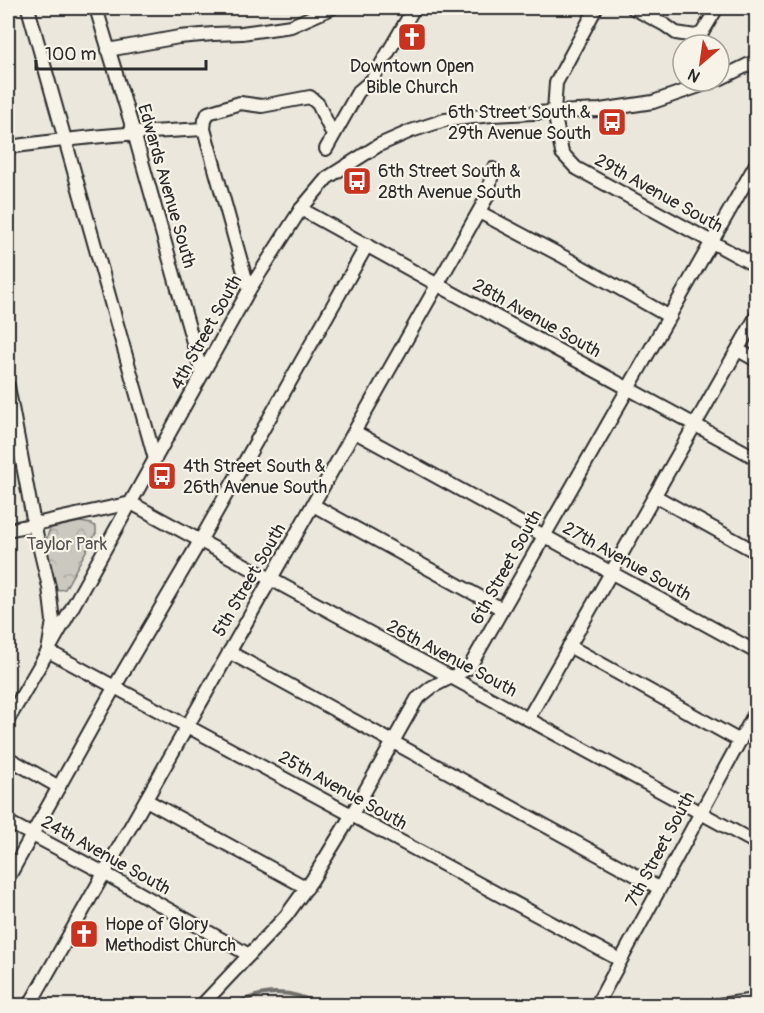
<svg xmlns="http://www.w3.org/2000/svg" width="764" height="1013" viewBox="0 0 764 1013" font-family="Pangolin,sans-serif">
	<style>
		.park { fill: url(#park-crowns); stroke: #7b7a75; stroke-width: 1.5 }
		.lines { fill: none; stroke-linecap: round; stroke-linejoin: round }
		.stream { stroke: #72716c; stroke-width: 4 }
		.minor-casing { stroke: #2b2b2b; stroke-width: 16 }
		.minor { stroke: #f7f3e8; stroke-width: 12 }
		.labels { text-anchor: middle; stroke-width: 4.5; stroke-linejoin: round; paint-order: stroke }
		.poi-label { font-size: 18px; fill: #2b2b2b; stroke: #f7f3e8; text-anchor: start }
		.street-label { font-size: 18px; fill: #2b2b2b; stroke: #f7f3e8 }
		.park-label { font-size: 18px; fill: #535250; stroke: #f7f3e8 }
	</style>
	<defs>
		<pattern id="park-crowns" width="20" height="18" patternUnits="userSpaceOnUse" patternTransform="scale(1.5)"><rect width="20" height="18" fill="#cbc8bf"/><path d="M2 6a3 3 0 1 1 6 0M12 15a3 3 0 1 1 6 0" fill="none" stroke="#aeaca4"/></pattern>
	</defs>
	<rect width="100%" height="100%" fill="#ebe7dd"/>
	<filter id="ink" filterUnits="userSpaceOnUse"><feTurbulence type="fractalNoise" baseFrequency=".0167" numOctaves="2"/><feDisplacementMap in="SourceGraphic" scale="12" xChannelSelector="R" yChannelSelector="G"/><feConvolveMatrix kernelMatrix="1 2 1 2 8 2 1 2 1" color-interpolation-filters="sRGB"/></filter>
	<g filter="url(#ink)">
		<path class="park" d="M80 522 92 524 96 527V533L65 589 59 590 55 586C51 569 40 543 51 528Z"/>
		<g class="lines">
			<path class="stream" d="M233 1006C263 988 292 989 322 1006"/>
			<g class="minor-casing">
				<g id="minor">
					<polyline points="28,8 155,459"/>
					<polyline points="96,8 134,133 202,374"/>
					<polyline points="596,8 556,83 554,111 562,153 576,168 756,266"/>
					<polyline points="633,8 665,25 676,33 695,36 702,33 717,8"/>
					<polyline points="108,50 179,37 213,34 242,33 291,26 332,8"/>
					<polyline points="719,79 756,61"/>
					<path d="M8 147C73 138 138 132 204 129"/>
					<polyline points="326,149 358,92 372,80 414,8"/>
					<polyline points="301,209 438,285 756,458"/>
					<polyline points="479,212 564,257 670,317"/>
					<polyline points="249,290 204,129 205,120 208,113 240,103 262,106 310,97 318,104 333,135"/>
					<polyline points="738,350 756,360"/>
					<path d="M8 386 34 524 49 587 53 621 48 651C239 753 429 858 620 960"/>
					<polyline points="355,432 756,652"/>
					<polyline points="655,496 756,552"/>
					<polyline points="313,505 502,609"/>
					<polyline points="8,530 131,503 756,843"/>
					<polyline points="569,646 740,741"/>
					<polyline points="229,652 659,888"/>
					<polyline points="528,719 756,317"/>
					<polyline points="8,720 48,651 249,290 301,209 327,178 379,145 411,131 445,120 492,115 600,110 653,102 714,81"/>
					<polyline points="8,758 59,787"/>
					<polyline points="146,800 307,888"/>
					<polyline points="8,822 104,873 249,955"/>
					<polyline points="8,878 115,686 200,541 367,245"/>
					<polyline points="29,1006 487,197 493,169"/>
					<polyline points="201,1006 286,916 312,880 351,816 417,699 432,687 469,668 756,164"/>
					<polyline points="596,1006 756,711"/>
					<polyline points="711,1006 756,1000"/>
				</g>
			</g>
			<use href="#minor" class="minor"/>
		</g>
	</g>
	<defs>
		<g id="church-square" transform="scale(1.5)"><rect x="-9" y="-9" width="18" height="18" rx="4" fill="#c8321e" stroke="#f7f3e8"/><path d="M-1.2-6h2.4v3.5h3.3v2.4h-3.3V6h-2.4V-.1h-3.3v-2.4h3.3Z" fill="#fff"/></g>
		<g id="bus-square" transform="scale(1.5)"><rect x="-9" y="-9" width="18" height="18" rx="4" fill="#c8321e" stroke="#f7f3e8"/><path d="M-5-6H5V4H4V6H2V4H-2V6H-4V4H-5ZM-3.5-4V0h7V-4ZM-3.5 1.2v1.5H-2V1.2ZM2 1.2v1.5H3.5V1.2Z" fill="#fff"/></g>
	</defs>
	<g fill-rule="evenodd">
		<use href="#church-square" x="412" y="37"/>
		<use href="#bus-square" x="612" y="122"/>
		<use href="#bus-square" x="357" y="181"/>
		<use href="#bus-square" x="162" y="476"/>
		<use href="#church-square" x="84" y="934"/>
	</g>
	<g class="labels">
		<g class="poi-label">
			<text x="412" y="72" text-anchor="middle">Downtown Open<tspan x="412" dy="21">Bible Church</tspan></text>
			<text x="591" y="118" text-anchor="end">6th Street South &amp;<tspan x="591" dy="21">29th Avenue South</tspan></text>
			<text x="378" y="177">6th Street South &amp;<tspan x="378" dy="21">28th Avenue South</tspan></text>
			<text x="183" y="472">4th Street South &amp;<tspan x="183" dy="21">26th Avenue South</tspan></text>
			<text x="105" y="930">Hope of Glory<tspan x="105" dy="21">Methodist Church</tspan></text>
		</g>
		<g class="street-label">
			<text transform="translate(167 186) rotate(74)" y="6">Edwards Avenue South</text>
			<text transform="translate(659 193) rotate(29)" y="6">29th Avenue South</text>
			<text transform="translate(537 318) rotate(29)" y="6">28th Avenue South</text>
			<text transform="translate(206 332) rotate(-61)" y="6">4th Street South</text>
			<text transform="translate(627 561) rotate(29)" y="6">27th Avenue South</text>
			<text transform="translate(506 567) rotate(-61)" y="6">6th Street South</text>
			<text transform="translate(249 580) rotate(-60)" y="6">5th Street South</text>
			<text transform="translate(452 658) rotate(28)" y="6">26th Avenue South</text>
			<text transform="translate(343 790) rotate(29)" y="6">25th Avenue South</text>
			<text transform="translate(660 849) rotate(-62)" y="6">7th Street South</text>
			<text transform="translate(106 855) rotate(29)" y="6">24th Avenue South</text>
		</g>
		<g class="park-label">
			<text x="67" y="550">Taylor Park</text>
		</g>
	</g>
	<rect width="764" height="1013" fill="none" stroke="#f7f3e8" stroke-width="30"/>
	<rect x="15" y="15" width="734" height="983" fill="none" stroke="#2b2b2b" stroke-width="2" filter="url(#ink)"/>
	<g transform="translate(701 63) rotate(209)"><circle r="28" fill="#f7f3e8" stroke="#a5a39c" stroke-width="1.5"/>
	<path d="M0-4.5L10 22L0 15L-10 22Z" fill="#c8321e"/>
	<text y="-9" font-size="16" font-weight="bold" text-anchor="middle" fill="#2b2b2b">N</text>
	</g>
	<path d="M36 60v9h170v-9" fill="none" stroke="#2b2b2b" stroke-width="3"/>
	<text x="45" y="60" font-size="18" fill="#2b2b2b" stroke="#f7f3e8" stroke-width="4.5" paint-order="stroke">100 m</text>
</svg>
